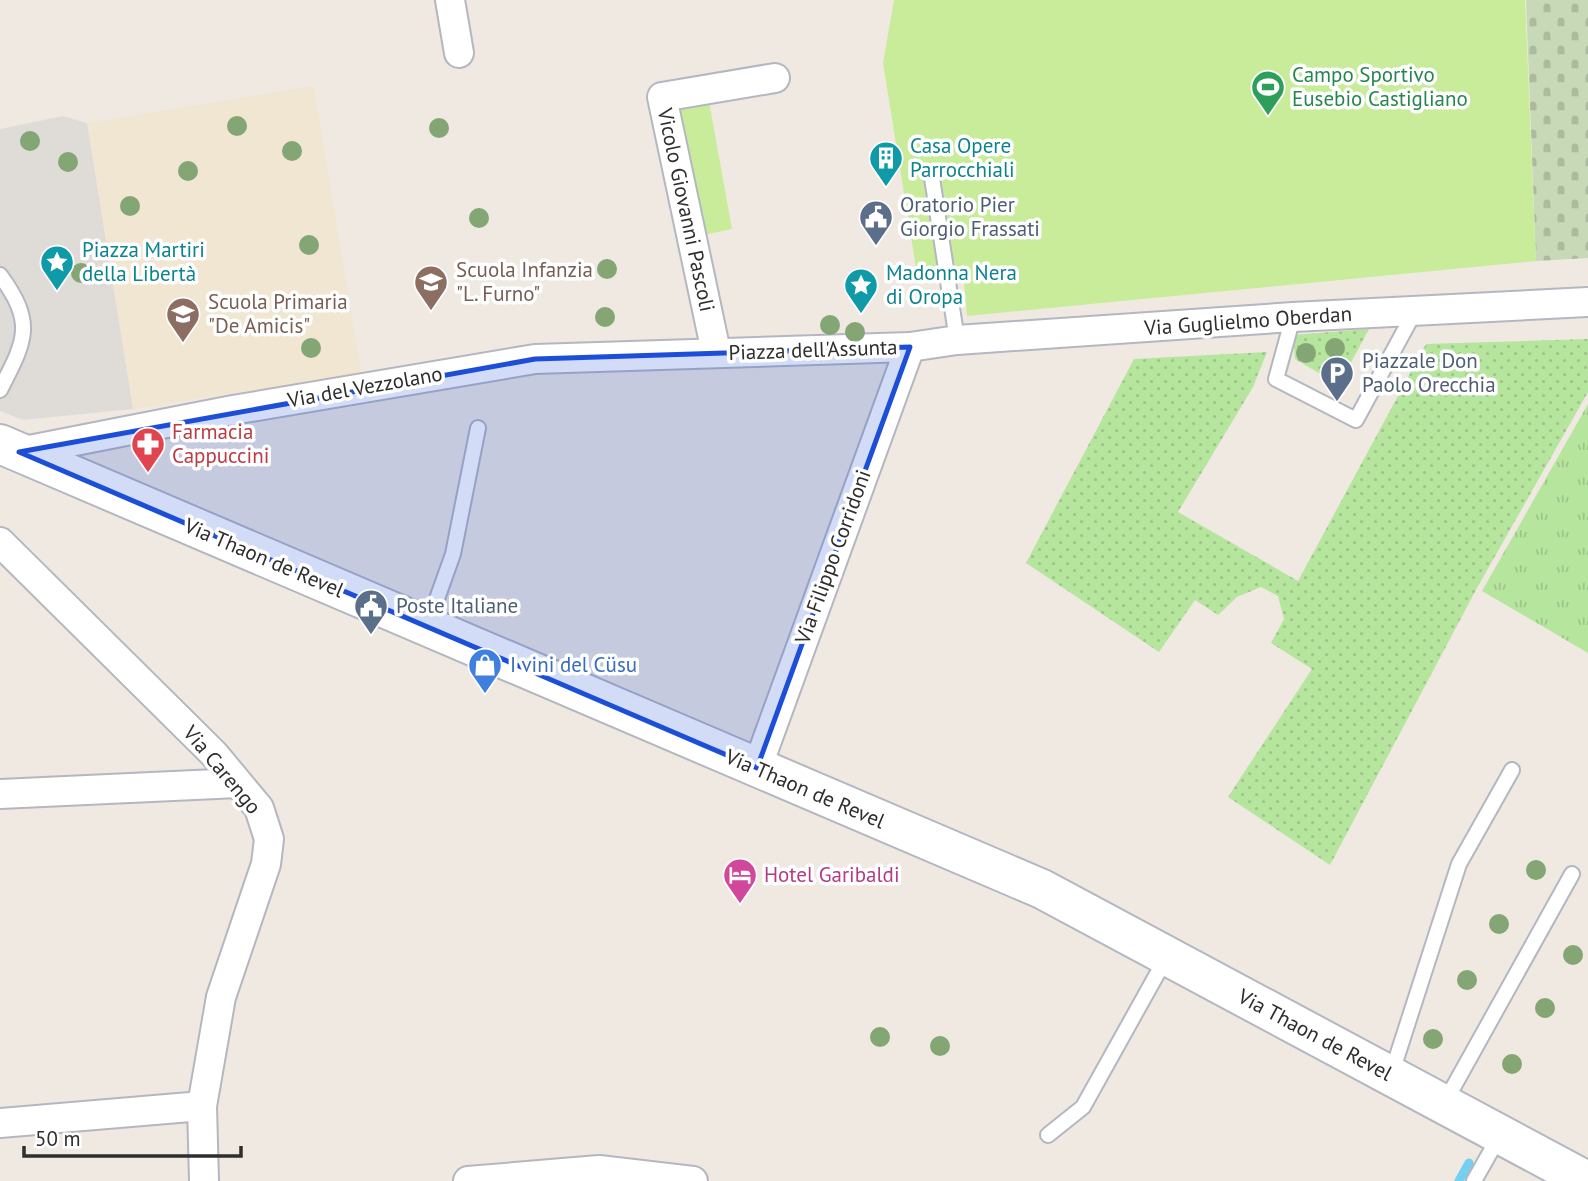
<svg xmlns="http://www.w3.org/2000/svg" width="1588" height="1181" viewBox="0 0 1588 1181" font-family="'PT Sans',sans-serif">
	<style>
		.education { fill: #f0e6d1 }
		.grass { fill: url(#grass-dots) }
		.cemetery { fill: url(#cemetery-stones) }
		.park { fill: url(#park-tufts) }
		.pitch { fill: #c9ec9a }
		.plaza { fill: #dfdcd8 }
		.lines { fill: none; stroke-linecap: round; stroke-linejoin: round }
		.stream { stroke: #75cff0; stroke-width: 9 }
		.lane-casing { stroke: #b4b7c1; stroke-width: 18 }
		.street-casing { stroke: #b4b7c1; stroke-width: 32 }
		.secondary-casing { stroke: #b4b7c1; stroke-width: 42 }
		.lane { stroke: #fff; stroke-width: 14 }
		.street { stroke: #fff; stroke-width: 28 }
		.secondary { stroke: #fff; stroke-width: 38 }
		.tree { fill: #84a574 }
		.marked { fill: #1d4ed8; fill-opacity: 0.2; stroke: #1d4ed8; stroke-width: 5; stroke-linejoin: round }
		.labels { text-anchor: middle; stroke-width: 7; stroke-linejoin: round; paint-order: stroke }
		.leisure-label { font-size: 21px; fill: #27864d; stroke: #fff; text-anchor: start }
		.culture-label { font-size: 21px; fill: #0d838f; stroke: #fff; text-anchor: start }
		.service-label { font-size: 21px; fill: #4e5e75; stroke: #fff; text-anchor: start }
		.street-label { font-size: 21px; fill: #2e2e2e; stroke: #fff }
		.education-label { font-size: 21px; fill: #785e54; stroke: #fff; text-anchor: start }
		.health-label { font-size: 21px; fill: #be3a42; stroke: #fff; text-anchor: start }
		.shop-label { font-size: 21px; fill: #366cbe; stroke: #fff; text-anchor: start }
		.hotel-label { font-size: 21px; fill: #b23c85; stroke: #fff; text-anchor: start }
	</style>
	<defs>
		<pattern id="grass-dots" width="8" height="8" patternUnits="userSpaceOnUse" patternTransform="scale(1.75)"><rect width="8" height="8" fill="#b6e59e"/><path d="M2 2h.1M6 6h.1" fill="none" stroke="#9dc588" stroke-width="1.8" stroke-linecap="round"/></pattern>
		<pattern id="cemetery-stones" width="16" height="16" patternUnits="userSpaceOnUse" patternTransform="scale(1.75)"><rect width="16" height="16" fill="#c8d9b8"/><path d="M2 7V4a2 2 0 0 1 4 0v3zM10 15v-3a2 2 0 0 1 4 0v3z" fill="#acbb9e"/></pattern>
		<pattern id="park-tufts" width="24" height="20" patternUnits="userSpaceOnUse" patternTransform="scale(1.75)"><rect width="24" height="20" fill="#b6e59e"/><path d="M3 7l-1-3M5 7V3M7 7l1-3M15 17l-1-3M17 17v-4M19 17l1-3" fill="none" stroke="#9dc588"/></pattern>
	</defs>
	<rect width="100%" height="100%" fill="#efe9e1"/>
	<polygon class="education" points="314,86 361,373 133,409 87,123"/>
	<g class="grass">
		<polygon points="1369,329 1342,379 1334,382 1295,359 1293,335"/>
		<polygon points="1588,339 1588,392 1477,588 1330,865 1228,797 1312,669 1271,643 1284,619 1278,596 1261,587 1237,597 1218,615 1195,600 1159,652 1026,563 1134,359 1267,352 1253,387 1178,512 1298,581 1426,344"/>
	</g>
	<polygon class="cemetery" points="1526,0 1588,0 1588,258 1536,261"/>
	<polygon class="park" points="1588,404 1588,653 1482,591"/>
	<g class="pitch">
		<polygon points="894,0 1525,0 1536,261 967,316 963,269 917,274 883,63"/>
		<polygon points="708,96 732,229 694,237 673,102"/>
	</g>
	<polygon class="plaza" points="63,116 87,123 133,409 23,420 0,411 0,129"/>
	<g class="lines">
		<polyline class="stream" points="1459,1181 1469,1163"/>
		<g class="lane-casing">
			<g id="lane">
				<polyline points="932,178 957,340"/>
				<path d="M0 275C36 324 25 341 0 390"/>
				<polyline points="1293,317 1276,379 1356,420 1415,311"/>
				<polyline points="428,624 453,554 478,428"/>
				<polyline points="1391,1075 1459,864 1512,770"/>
				<polyline points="1445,1102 1572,874"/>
				<polyline points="1048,1135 1083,1107 1166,958"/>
				<polyline points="1474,1181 1500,1135"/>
			</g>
		</g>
		<g class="street-casing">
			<g id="street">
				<polyline points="450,0 459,53"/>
				<polyline points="716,352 662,97 775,78"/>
				<polyline points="19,452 233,410 535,359 910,347 957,340 1293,317 1588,302"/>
				<polyline points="0,542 214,754 259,808 269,839 266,864 221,997 202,1106 204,1181"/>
				<polyline points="757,768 910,347"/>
				<polyline points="0,794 238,783"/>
				<polyline points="0,1123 202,1106"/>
				<polyline points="468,1181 599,1170 693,1181"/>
			</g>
		</g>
		<g class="secondary-casing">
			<polyline id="secondary" points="0,444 1042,889 1587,1181"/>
		</g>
		<use href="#lane" class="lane"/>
		<use href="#street" class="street"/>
		<use href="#secondary" class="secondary"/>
	</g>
	<g class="tree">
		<circle cx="237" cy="126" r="10"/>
		<circle cx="439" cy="128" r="10"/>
		<circle cx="30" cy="141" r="10"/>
		<circle cx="292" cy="151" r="10"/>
		<circle cx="68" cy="162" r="10"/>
		<circle cx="188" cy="171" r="10"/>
		<circle cx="130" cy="206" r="10"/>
		<circle cx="479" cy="218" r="10"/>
		<circle cx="309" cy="245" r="10"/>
		<circle cx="607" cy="269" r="10"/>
		<circle cx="81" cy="273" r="10"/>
		<circle cx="605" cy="317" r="10"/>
		<circle cx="830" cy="325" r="10"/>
		<circle cx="855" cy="332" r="10"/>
		<circle cx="311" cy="348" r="10"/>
		<circle cx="1335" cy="348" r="10"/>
		<circle cx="1306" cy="353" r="10"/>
		<circle cx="1536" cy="870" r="10"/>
		<circle cx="1499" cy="924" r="10"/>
		<circle cx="1573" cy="955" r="10"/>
		<circle cx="1467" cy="980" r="10"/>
		<circle cx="1545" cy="1008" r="10"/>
		<circle cx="880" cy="1037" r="10"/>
		<circle cx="1433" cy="1039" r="10"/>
		<circle cx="940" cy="1046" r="10"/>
		<circle cx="1512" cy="1064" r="10"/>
	</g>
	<path class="marked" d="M910 347 757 768 19 452 535 359Z"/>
	<defs>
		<g id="stadium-pin" transform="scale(1.75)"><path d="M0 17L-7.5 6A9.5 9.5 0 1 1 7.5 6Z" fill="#2e9e5b" stroke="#fff"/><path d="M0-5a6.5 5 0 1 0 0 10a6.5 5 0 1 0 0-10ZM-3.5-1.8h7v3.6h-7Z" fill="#fff"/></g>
		<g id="building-pin" transform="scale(1.75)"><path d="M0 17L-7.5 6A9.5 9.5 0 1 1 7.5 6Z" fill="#0f9aa8" stroke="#fff"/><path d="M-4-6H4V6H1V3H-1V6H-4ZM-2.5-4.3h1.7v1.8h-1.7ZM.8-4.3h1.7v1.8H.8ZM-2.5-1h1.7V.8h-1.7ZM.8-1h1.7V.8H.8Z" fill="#fff"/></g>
		<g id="civic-pin" transform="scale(1.75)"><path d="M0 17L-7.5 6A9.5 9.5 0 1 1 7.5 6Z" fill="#5c6f8a" stroke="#fff"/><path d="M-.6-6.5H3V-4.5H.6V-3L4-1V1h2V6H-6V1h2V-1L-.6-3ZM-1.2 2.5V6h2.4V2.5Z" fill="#fff"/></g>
		<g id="sight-pin" transform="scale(1.75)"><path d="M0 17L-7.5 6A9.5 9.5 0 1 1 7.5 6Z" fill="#0f9aa8" stroke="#fff"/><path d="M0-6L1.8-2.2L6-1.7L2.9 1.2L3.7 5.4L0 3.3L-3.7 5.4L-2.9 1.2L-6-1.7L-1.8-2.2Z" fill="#fff"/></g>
		<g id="school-pin" transform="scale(1.75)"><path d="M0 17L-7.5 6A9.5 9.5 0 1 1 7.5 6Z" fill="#8d6e63" stroke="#fff"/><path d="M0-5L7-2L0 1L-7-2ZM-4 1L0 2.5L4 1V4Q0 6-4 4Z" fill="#fff"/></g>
		<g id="parking-pin" transform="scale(1.75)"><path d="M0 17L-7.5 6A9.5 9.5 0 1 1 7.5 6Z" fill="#5c6f8a" stroke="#fff"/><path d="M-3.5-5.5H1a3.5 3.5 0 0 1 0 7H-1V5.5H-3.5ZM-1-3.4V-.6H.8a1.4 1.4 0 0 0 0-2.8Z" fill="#fff"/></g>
		<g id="pharmacy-pin" transform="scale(1.75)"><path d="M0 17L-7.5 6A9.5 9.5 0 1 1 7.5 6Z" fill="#e0444e" stroke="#fff"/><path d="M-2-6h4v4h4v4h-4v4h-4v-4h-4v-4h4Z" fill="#fff"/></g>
		<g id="shop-pin" transform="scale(1.75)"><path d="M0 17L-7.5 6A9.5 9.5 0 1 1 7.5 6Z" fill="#3f7fe0" stroke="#fff"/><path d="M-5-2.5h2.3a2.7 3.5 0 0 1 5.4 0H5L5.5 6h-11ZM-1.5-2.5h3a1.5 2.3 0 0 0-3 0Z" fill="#fff"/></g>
		<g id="hotel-pin" transform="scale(1.75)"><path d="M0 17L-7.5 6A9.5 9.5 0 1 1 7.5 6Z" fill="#d1479c" stroke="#fff"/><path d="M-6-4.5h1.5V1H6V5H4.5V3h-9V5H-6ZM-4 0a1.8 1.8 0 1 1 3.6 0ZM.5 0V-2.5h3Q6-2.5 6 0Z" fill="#fff"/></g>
	</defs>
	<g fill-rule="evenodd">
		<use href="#stadium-pin" x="1268" y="87"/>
		<use href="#building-pin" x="886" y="158"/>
		<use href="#civic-pin" x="876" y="217"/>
		<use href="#sight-pin" x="57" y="262"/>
		<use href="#school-pin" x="431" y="282"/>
		<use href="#sight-pin" x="861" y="285"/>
		<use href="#school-pin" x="183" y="314"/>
		<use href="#parking-pin" x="1337" y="373"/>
		<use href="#pharmacy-pin" x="148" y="444"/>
		<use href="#civic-pin" x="371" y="606"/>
		<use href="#shop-pin" x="485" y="665"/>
		<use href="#hotel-pin" x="740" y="875"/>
	</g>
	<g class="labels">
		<g class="leisure-label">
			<text x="1292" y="82">Campo Sportivo<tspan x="1292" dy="24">Eusebio Castigliano</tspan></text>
		</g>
		<g class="culture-label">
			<text x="910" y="153">Casa Opere<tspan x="910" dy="24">Parrocchiali</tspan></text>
			<text x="82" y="257">Piazza Martiri<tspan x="82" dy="24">della Libertà</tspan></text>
			<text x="886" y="280">Madonna Nera<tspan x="886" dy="24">di Oropa</tspan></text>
		</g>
		<g class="service-label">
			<text x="900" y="212">Oratorio Pier<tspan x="900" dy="24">Giorgio Frassati</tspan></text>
			<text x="1362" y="368">Piazzale Don<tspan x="1362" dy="24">Paolo Orecchia</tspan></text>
			<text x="396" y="613">Poste Italiane</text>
		</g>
		<g class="street-label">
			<text transform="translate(686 210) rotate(78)" y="7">Vicolo Giovanni Pascoli</text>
			<text transform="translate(1248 321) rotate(-4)" y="7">Via Guglielmo Oberdan</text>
			<text transform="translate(813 350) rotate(-2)" y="7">Piazza dell'Assunta</text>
			<text transform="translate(365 387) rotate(-10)" y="7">Via del Vezzolano</text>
			<text transform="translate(833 557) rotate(-70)" y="7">Via Filippo Corridoni</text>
			<text transform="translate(264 558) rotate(23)" y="7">Via Thaon de Revel</text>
			<text transform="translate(222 770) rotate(50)" y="7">Via Carengo</text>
			<text transform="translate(805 789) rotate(23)" y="7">Via Thaon de Revel</text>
			<text transform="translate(1315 1035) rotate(28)" y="7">Via Thaon de Revel</text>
		</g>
		<g class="education-label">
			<text x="456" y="277">Scuola Infanzia<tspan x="456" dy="24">"L. Furno"</tspan></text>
			<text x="208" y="309">Scuola Primaria<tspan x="208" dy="24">"De Amicis"</tspan></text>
		</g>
		<g class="health-label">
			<text x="172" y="439">Farmacia<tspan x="172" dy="24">Cappuccini</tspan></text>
		</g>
		<g class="shop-label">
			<text x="510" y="672">I vini del Cüsu</text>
		</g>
		<g class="hotel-label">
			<text x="764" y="882">Hotel Garibaldi</text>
		</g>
	</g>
	<path d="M24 1146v10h217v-10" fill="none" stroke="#2e2e2e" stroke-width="3.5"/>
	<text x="35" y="1146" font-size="21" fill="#2e2e2e" stroke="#ffffff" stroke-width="5" paint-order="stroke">50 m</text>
</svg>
